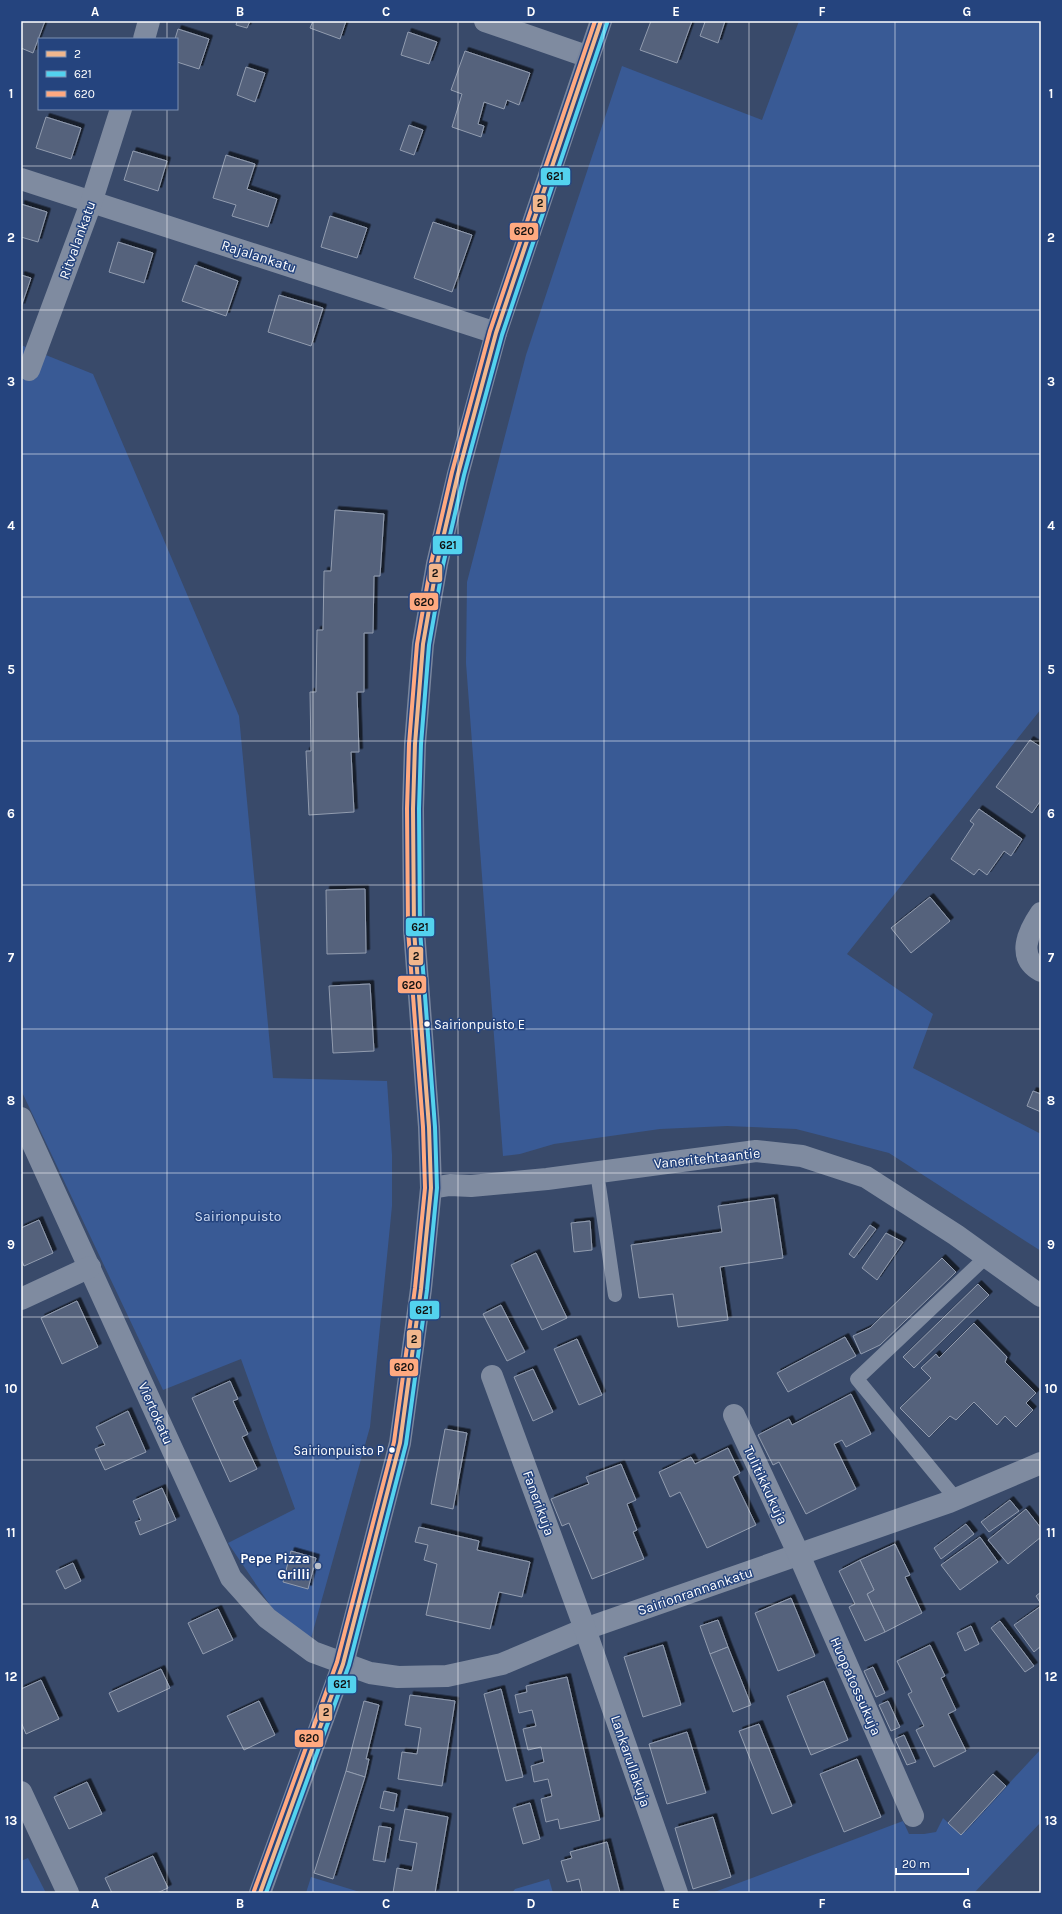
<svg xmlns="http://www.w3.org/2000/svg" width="1062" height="1914" viewBox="0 0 1062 1914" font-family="Karla,sans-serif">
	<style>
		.green { fill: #395a95 }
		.building { fill: #54627c; stroke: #929caf; filter: url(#shadow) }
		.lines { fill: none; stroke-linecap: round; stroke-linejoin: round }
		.service { stroke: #7f8ba0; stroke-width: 14 }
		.minor { stroke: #7f8ba0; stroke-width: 22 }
		.secondary { stroke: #7a869d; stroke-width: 22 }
		.bus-1-casing { stroke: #25447e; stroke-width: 7 }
		.bus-2-casing { stroke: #25447e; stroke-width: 7 }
		.bus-3-casing { stroke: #25447e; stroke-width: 7 }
		.bus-1 { stroke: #f1b78d; stroke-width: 4 }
		.bus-2 { stroke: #53d2ee; stroke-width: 4 }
		.bus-3 { stroke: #ffa980; stroke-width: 4 }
		.grid { fill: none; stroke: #fff; stroke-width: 1; stroke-opacity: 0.55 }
		.bus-dot { fill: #fff; stroke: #25447e; stroke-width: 1.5 }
		.poi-dot { fill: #bac0cb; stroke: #25447e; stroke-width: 1.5 }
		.labels { text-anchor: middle; stroke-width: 3; stroke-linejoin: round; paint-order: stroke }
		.bus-label { font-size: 13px; fill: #fff; stroke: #25447e; text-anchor: start }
		.street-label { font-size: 14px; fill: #fff; stroke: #25447e }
		.park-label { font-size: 14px; fill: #cedcf4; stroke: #25447e }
		.poi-label { font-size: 14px; font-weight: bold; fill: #fff; stroke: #25447e; text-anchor: end }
		.line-badge { stroke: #25447e; stroke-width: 1.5 }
		.pale-badge-label { font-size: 11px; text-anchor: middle; font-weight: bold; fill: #111 }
		.neatline { fill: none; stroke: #fff; stroke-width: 1.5 }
		.grid-label { font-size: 13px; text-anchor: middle; font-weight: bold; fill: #fff }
	</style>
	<defs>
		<filter id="shadow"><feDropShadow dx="3.5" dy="-3.5" stdDeviation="0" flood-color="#0009"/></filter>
	</defs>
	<rect width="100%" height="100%" fill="#394a6a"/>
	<g class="green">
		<polygon points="799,21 1041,21 1041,709 847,954 933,1014 913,1068 1041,1134 1041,1251 889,1153 796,1129 727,1126 660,1129 554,1144 520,1154 503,1156 466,663 467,582 526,355 622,66 762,120"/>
		<polygon points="21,345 93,374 239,716 273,1078 387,1081 392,1155 392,1206 370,1427 310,1642 272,1608 228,1543 295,1509 241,1359 163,1390 21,1090"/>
		<polygon points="1041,1749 1041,1822 974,1893 712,1893 903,1821 909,1834 924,1834 936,1832 943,1818 961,1835"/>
		<polygon points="28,1858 46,1893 21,1893 21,1861"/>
		<polygon points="311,1877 363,1893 364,1893 306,1893"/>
		<polygon points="549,1879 553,1893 512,1893 515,1889"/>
	</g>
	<g class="building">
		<polygon points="21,21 45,21 33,53 21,48"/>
		<polygon points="237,21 250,21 247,28 236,25"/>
		<polygon points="313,21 346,21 340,39 310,28"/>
		<polygon points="651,21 692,21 677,63 640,50"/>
		<polygon points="701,21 725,21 718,43 700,36 705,22"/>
		<polygon points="178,29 209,39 199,69 177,62 177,39 175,39"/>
		<polygon points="408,32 437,42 429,64 401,55"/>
		<polygon points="465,51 530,73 519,105 507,100 504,109 484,102 478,124 484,126 481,137 452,127 462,94 451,90"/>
		<polygon points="246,67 265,73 255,102 237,95"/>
		<polygon points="46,117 81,128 71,159 36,148"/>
		<polygon points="409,125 423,130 414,155 400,150"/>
		<polygon points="133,151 167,161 158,191 124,180"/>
		<polygon points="226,155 255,164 247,189 277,199 268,227 232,216 236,205 213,198"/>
		<polygon points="21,204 47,212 38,242 21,237"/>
		<polygon points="330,216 367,228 357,258 321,247"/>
		<polygon points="433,222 472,235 452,292 414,278"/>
		<polygon points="118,242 153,253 144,283 109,272"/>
		<polygon points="195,265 238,281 226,316 182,301"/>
		<polygon points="21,275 31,278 21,307"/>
		<polygon points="279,295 323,308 311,346 268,332"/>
		<polygon points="335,510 384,514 380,576 374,576 373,633 364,633 364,692 357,692 359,752 351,752 354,812 309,815 306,751 311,751 310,692 316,692 317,630 323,630 324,571 331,571"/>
		<polygon points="1030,740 1041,747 1041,800 1032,813 996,787"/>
		<polygon points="979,809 1022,839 1011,856 1004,851 987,875 979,869 974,875 951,859 974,824 970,821"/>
		<polygon points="365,889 366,953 327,954 326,890"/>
		<polygon points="930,897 950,921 911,953 891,928"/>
		<polygon points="370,984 374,1051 333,1053 329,986"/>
		<polygon points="1033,1091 1041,1094 1041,1112 1027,1106"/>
		<polygon points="774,1198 783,1258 720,1267 728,1320 678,1327 673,1294 639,1298 631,1245 722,1232 718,1206"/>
		<polygon points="39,1220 53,1253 24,1266 21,1259 21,1228"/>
		<polygon points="590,1221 592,1250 574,1252 571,1223"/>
		<polygon points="870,1225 876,1229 854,1258 849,1254"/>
		<polygon points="886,1233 903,1242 877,1280 862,1268"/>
		<polygon points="536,1253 567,1318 542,1330 511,1265"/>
		<polygon points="942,1258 956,1272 880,1345 861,1354 853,1336 870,1328"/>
		<polygon points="978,1284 989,1295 914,1368 903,1357"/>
		<polygon points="77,1301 98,1347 62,1364 41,1318"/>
		<polygon points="501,1305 525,1352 507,1361 483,1314"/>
		<polygon points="974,1323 1007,1357 1005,1362 1036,1393 1026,1403 1033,1410 1016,1427 1005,1416 997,1425 974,1402 956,1420 950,1416 929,1437 900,1408 931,1378 921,1368 936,1354 939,1358"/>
		<polygon points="845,1337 856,1356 788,1392 777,1373"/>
		<polygon points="577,1339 602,1395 579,1405 554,1349"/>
		<polygon points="533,1369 553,1412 533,1421 514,1377"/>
		<polygon points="230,1381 238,1399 233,1401 248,1434 242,1437 257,1469 230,1482 192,1398"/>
		<polygon points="851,1394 871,1434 846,1447 842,1440 834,1444 856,1489 806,1514 779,1462 773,1465 758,1435 789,1419 792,1425"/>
		<polygon points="128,1411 146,1452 105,1470 95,1449 105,1445 96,1427"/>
		<polygon points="445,1429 467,1433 453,1509 431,1504"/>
		<polygon points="728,1448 740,1473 733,1477 756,1525 707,1548 680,1492 670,1497 659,1472 691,1457 695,1464"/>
		<polygon points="621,1464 636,1500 627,1504 637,1530 633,1532 644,1559 592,1579 569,1523 562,1526 551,1499 589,1484 586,1477"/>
		<polygon points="162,1488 176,1520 140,1535 135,1522 141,1520 133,1501"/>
		<polygon points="1010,1500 1019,1511 989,1532 981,1522"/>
		<polygon points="1026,1509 1041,1528 1041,1537 1008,1564 988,1540"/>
		<polygon points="966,1524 974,1534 941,1559 934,1548"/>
		<polygon points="419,1527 479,1541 477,1550 530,1562 522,1597 499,1592 490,1629 426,1615 437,1564 424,1560 428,1545 415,1542"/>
		<polygon points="980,1537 998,1562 960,1590 941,1565"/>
		<polygon points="895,1544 910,1575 905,1577 922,1613 885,1632 867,1594 874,1590 860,1560"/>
		<polygon points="291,1551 316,1558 308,1589 283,1582"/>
		<polygon points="860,1560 874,1590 867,1594 885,1632 865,1641 849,1607 855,1604 839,1571"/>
		<polygon points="73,1563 81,1581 65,1589 56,1571"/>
		<polygon points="1041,1592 1041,1604 1036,1596"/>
		<polygon points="791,1598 815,1656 778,1671 755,1613"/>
		<polygon points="1041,1606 1041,1646 1034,1652 1014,1625"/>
		<polygon points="218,1609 233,1640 203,1654 188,1623"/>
		<polygon points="718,1620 728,1647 710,1654 700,1626"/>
		<polygon points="1000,1621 1034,1666 1025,1672 991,1628"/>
		<polygon points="971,1626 979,1644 965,1651 957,1633"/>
		<polygon points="663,1645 681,1705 643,1717 624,1657"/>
		<polygon points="930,1645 945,1676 941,1678 956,1710 948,1714 966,1751 934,1767 916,1730 924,1726 908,1694 912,1692 897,1661"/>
		<polygon points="728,1647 751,1705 733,1712 710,1654"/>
		<polygon points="873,1667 885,1693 876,1697 864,1671"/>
		<polygon points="161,1669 170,1688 118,1712 109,1693"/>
		<polygon points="567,1677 600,1820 560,1829 558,1819 546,1822 541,1799 552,1796 548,1779 534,1782 531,1766 544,1762 541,1747 528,1750 523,1729 536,1726 532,1710 519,1713 515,1695 527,1692 526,1686"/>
		<polygon points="41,1680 59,1719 26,1734 21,1722 21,1689"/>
		<polygon points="824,1681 848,1740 811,1755 787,1696"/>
		<polygon points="501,1689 523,1777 506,1781 484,1694"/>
		<polygon points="410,1695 455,1701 442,1786 398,1779 402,1752 417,1754 421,1728 405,1725"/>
		<polygon points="259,1701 275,1735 244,1750 227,1716"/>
		<polygon points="364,1701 379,1705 366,1759 369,1759 365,1777 346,1771"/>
		<polygon points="888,1701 900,1727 891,1731 879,1705"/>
		<polygon points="759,1724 792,1806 772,1814 739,1731"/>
		<polygon points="687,1732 706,1793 667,1804 649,1744"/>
		<polygon points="904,1735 916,1762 907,1765 895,1739"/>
		<polygon points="857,1759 881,1817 844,1832 820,1774"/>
		<polygon points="346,1771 365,1777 333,1879 314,1873"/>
		<polygon points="993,1774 1006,1786 961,1835 948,1823"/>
		<polygon points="87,1782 102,1814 69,1829 54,1797"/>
		<polygon points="384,1791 397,1794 394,1811 380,1808"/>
		<polygon points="530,1803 540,1839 523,1844 513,1808"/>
		<polygon points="405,1809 448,1817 435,1893 393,1893 397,1868 412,1871 417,1843 399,1840"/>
		<polygon points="713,1817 731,1877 693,1889 675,1828"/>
		<polygon points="379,1826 391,1828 385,1862 373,1860"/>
		<polygon points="607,1842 620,1893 577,1893 582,1892 579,1879 567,1882 561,1861 572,1858 570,1852"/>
		<polygon points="153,1856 168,1888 157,1893 112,1893 105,1878"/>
	</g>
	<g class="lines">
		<g class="service">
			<polyline points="597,1172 615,1295"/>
			<polyline points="956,1499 857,1379 986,1257"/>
		</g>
		<g class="minor">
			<polyline points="485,21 589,57"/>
			<polyline points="144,39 149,21"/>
			<polyline points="21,179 496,333"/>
			<polyline points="29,370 91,203 121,109"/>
			<path d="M1041 913C1028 932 1016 957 1041 971"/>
			<polyline points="21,1118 231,1578 267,1618 313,1652 370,1673 398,1677 447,1676 502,1664 585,1629 949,1502 1041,1463"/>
			<polyline points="431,1188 450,1185 471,1186 547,1179 756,1151 802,1156 866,1177 956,1235 1041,1296"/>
			<polyline points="21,1299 90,1267"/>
			<polyline points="492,1376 585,1629 677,1893"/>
			<polyline points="734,1415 799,1555 913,1816"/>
			<polyline points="21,1792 68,1893"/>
		</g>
		<polyline class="secondary" points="260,1893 343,1664 400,1443 421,1289 431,1188 429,1127 414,930 413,809 415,744 423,644 437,564 458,474 496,333 601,21"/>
		<g class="bus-1-casing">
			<polyline id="bus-1" points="260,1893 343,1664 400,1443 421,1289 431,1188 429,1127 414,930 413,809 415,744 423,644 437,564 458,474 496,333 601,21"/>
		</g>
		<g class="bus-2-casing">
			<polyline id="bus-2" points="266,1893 349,1665 406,1444 427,1290 437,1188 435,1127 420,930 419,809 421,744 429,645 443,565 464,475 502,335 607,23"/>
		</g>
		<g class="bus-3-casing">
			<polyline id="bus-3" points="254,1891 337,1662 394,1442 415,1288 425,1188 423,1127 408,930 407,809 409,744 417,644 431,563 452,472 490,331 595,21"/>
		</g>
		<use href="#bus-1" class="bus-1"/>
		<use href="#bus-2" class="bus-2"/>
		<use href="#bus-3" class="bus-3"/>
	</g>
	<path class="grid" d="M167 21V39M313 21V1893M458 21V1893M604 21V1893M749 21V1893M895 21V1893M167 109V1893M21 166H1041M21 310H1041M21 454H1041M21 597H1041M21 741H1041M21 885H1041M21 1029H1041M21 1173H1041M21 1317H1041M21 1460H1041M21 1604H1041M21 1748H1041"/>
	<g class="bus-dot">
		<circle cx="427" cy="1024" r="3.5"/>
		<circle cx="392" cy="1450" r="3.5"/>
	</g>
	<circle class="poi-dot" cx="318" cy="1566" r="4"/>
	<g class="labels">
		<g class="bus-label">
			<text x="434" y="1029">Sairionpuisto E</text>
			<text x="384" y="1455" text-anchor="end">Sairionpuisto P</text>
		</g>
		<g class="street-label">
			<text transform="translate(77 240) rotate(-70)" y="5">Ritvalankatu</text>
			<text transform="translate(259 256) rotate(18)" y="5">Rajalankatu</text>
			<text transform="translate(707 1158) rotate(-6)" y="5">Vaneritehtaantie</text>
			<text transform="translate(156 1413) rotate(66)" y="5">Viertokatu</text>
			<text transform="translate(766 1485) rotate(65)" y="5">Tulitikkukuja</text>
			<text transform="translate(539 1503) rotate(70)" y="5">Fanerikuja</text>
			<text transform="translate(695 1591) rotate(-19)" y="5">Sairionrannankatu</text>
			<text transform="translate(856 1686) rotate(66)" y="5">Huopatossukuja</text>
			<text transform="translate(631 1761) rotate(71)" y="5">Lankarullakuja</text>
		</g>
		<g class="park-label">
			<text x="238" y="1221">Sairionpuisto</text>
		</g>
		<g class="poi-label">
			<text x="310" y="1563">Pepe Pizza<tspan x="310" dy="16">Grilli</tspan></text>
		</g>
	</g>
	<g class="line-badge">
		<rect x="540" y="167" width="31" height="19" rx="4" fill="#53d2ee"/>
		<rect x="532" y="194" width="15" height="19" rx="4" fill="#f1b78d"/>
		<rect x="509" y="222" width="30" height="19" rx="4" fill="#ffa980"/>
		<rect x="432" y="535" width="31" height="20" rx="4" fill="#53d2ee"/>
		<rect x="428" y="563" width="15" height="20" rx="4" fill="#f1b78d"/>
		<rect x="409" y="592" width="30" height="19" rx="4" fill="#ffa980"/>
		<rect x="405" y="917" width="30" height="20" rx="4" fill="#53d2ee"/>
		<rect x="408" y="946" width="16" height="20" rx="4" fill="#f1b78d"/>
		<rect x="397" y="975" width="30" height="19" rx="4" fill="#ffa980"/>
		<rect x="409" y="1300" width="31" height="20" rx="4" fill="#53d2ee"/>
		<rect x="406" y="1329" width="16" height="20" rx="4" fill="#f1b78d"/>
		<rect x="389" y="1358" width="30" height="19" rx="4" fill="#ffa980"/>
		<rect x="327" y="1675" width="30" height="19" rx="4" fill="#53d2ee"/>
		<rect x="318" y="1703" width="15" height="19" rx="4" fill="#f1b78d"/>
		<rect x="294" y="1729" width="30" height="19" rx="4" fill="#ffa980"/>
	</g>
	<g class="pale-badge-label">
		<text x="555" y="180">621</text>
		<text x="540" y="207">2</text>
		<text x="524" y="235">620</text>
		<text x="448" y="549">621</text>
		<text x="435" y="577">2</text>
		<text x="424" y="606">620</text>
		<text x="420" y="931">621</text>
		<text x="416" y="960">2</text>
		<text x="412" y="989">620</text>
		<text x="424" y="1314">621</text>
		<text x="414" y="1343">2</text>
		<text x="404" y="1371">620</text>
		<text x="342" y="1688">621</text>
		<text x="326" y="1716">2</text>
		<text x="309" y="1742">620</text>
	</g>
	<rect width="1062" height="1914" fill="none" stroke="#25447e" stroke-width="44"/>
	<rect x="38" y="38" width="140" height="72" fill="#25447e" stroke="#7c8fb2"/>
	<rect x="46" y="51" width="20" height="6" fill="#f1b78d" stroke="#7c8fb2"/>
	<text x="74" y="58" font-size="12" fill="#ffffff">2</text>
	<rect x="46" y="71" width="20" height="6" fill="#53d2ee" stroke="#7c8fb2"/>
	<text x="74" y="78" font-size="12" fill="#ffffff">621</text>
	<rect x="46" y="91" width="20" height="6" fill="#ffa980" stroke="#7c8fb2"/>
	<text x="74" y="98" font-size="12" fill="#ffffff">620</text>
	<path d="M896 1868v6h72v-6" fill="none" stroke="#ffffff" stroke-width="2"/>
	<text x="902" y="1868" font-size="12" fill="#ffffff" stroke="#25447e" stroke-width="3" paint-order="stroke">20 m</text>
	<rect x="22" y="22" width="1018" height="1870" class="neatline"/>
	<g class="grid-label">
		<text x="95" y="16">A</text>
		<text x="240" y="16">B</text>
		<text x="386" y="16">C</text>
		<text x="531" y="16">D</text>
		<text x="676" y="16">E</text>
		<text x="822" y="16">F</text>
		<text x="967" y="16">G</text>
		<text x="11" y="98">1</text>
		<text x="1051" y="98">1</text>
		<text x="11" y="242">2</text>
		<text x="1051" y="242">2</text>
		<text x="11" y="386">3</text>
		<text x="1051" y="386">3</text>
		<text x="11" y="530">4</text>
		<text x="1051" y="530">4</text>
		<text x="11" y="674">5</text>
		<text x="1051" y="674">5</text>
		<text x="11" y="818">6</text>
		<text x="1051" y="818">6</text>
		<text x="11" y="962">7</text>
		<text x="1051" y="962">7</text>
		<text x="11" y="1105">8</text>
		<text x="1051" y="1105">8</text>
		<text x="11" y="1249">9</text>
		<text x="1051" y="1249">9</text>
		<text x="11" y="1393">10</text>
		<text x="1051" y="1393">10</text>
		<text x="11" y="1537">11</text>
		<text x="1051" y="1537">11</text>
		<text x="11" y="1681">12</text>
		<text x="1051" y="1681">12</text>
		<text x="11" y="1825">13</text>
		<text x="1051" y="1825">13</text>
		<text x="95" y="1908">A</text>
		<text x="240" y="1908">B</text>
		<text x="386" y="1908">C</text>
		<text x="531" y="1908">D</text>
		<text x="676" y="1908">E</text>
		<text x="822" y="1908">F</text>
		<text x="967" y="1908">G</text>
	</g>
</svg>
